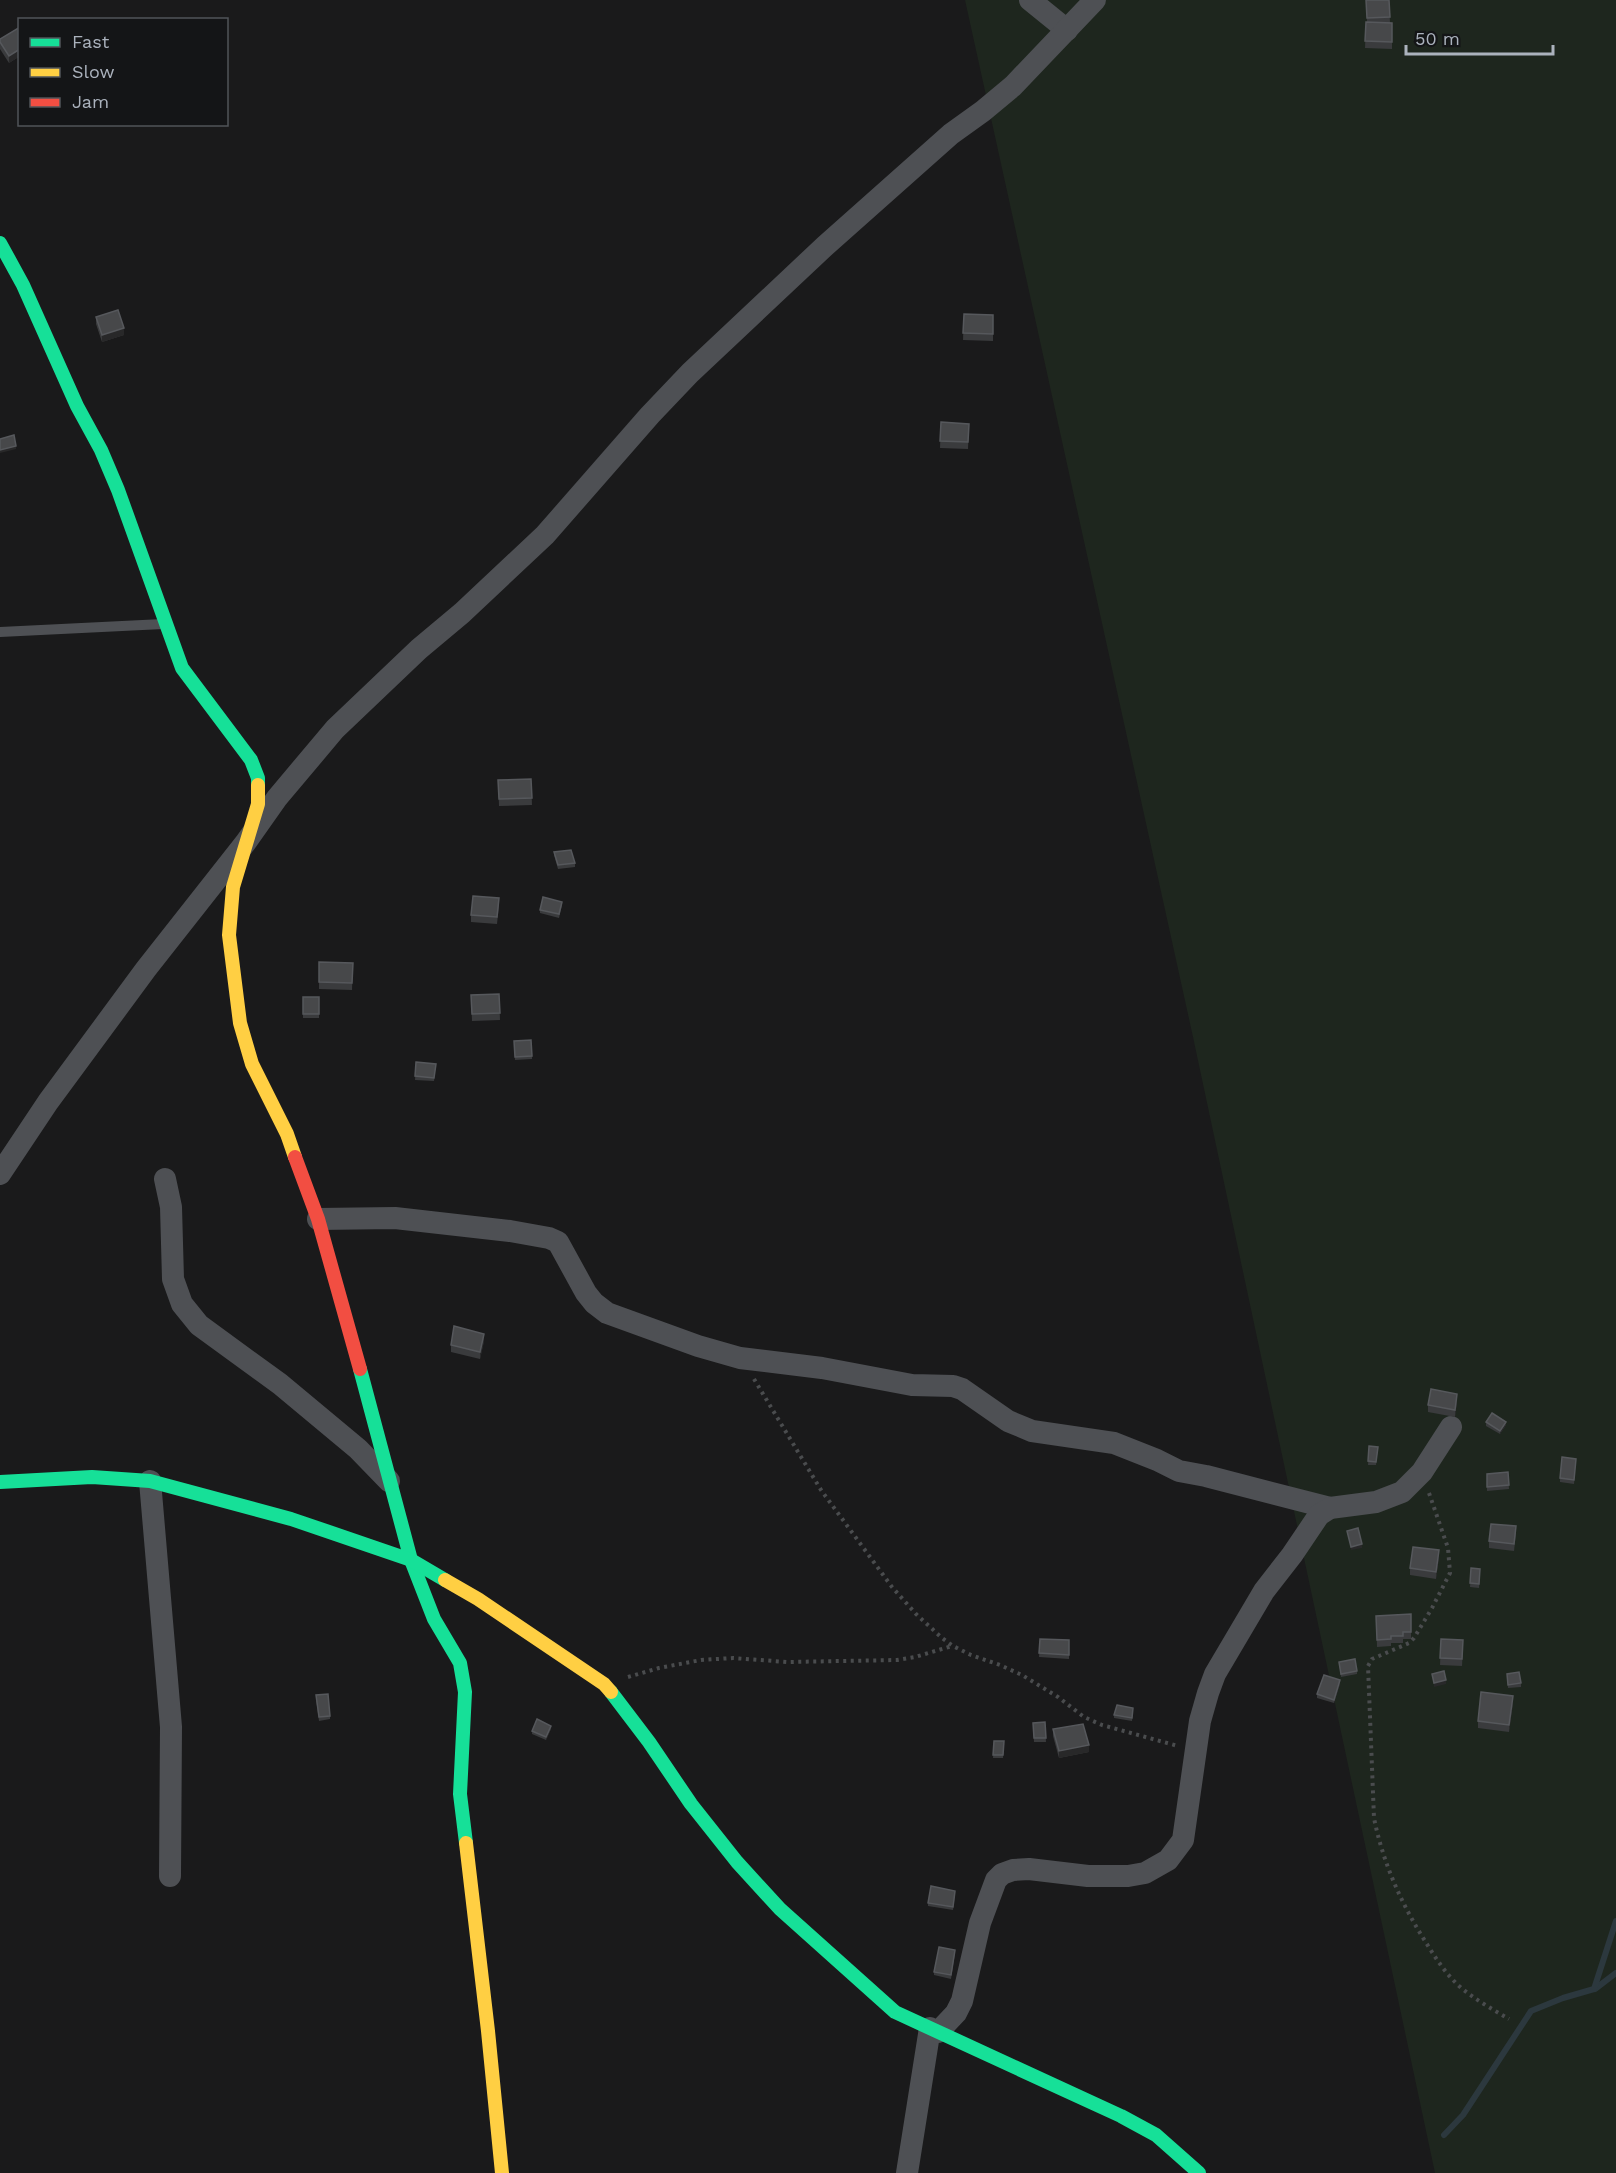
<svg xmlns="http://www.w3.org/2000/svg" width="1616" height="2173" viewBox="0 0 1616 2173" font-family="'Work Sans',sans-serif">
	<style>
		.green { fill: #1e261e }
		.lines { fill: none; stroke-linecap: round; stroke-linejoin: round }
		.stream { stroke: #2c383e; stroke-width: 6 }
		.path { stroke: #4a4c4e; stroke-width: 4; stroke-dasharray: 3 4.5; stroke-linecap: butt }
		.lane { stroke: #4e5054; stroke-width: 10 }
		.street { stroke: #4e5054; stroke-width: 22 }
		.fast { stroke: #16e098; stroke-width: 14 }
		.slow { stroke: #ffcf43; stroke-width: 14 }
		.jam { stroke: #f24e42; stroke-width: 14 }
		.wall { fill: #3a3b3d }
		.shaded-wall { fill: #282829 }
		.building { fill: #47484a; stroke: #56585c; stroke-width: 1.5 }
	</style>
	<rect width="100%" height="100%" fill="#1a1a1b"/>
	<polygon class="green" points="965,0 1616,0 1616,2173 1435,2173 1193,1037"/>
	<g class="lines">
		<g class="stream">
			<polyline points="1595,1989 1616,1973"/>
			<polyline points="1444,2135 1463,2115 1531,2011 1563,1998 1594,1989 1616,1921"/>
		</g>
		<g class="path">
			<polyline points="754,1379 821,1490 892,1587 916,1614 942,1638 953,1646 971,1655 1000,1665 1022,1675 1058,1697 1084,1717 1102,1725 1178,1746"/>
			<path d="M1429 1493 1448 1548 1450 1573 1432 1608 1414 1638 1409 1643 1372 1659 1368 1666 1374 1818C1383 1863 1401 1903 1425 1941 1435 1957 1445 1973 1459 1986 1474 1999 1492 2009 1509 2019"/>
			<polyline points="628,1677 659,1668 701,1660 733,1658 787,1662 897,1660 915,1657 952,1646"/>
		</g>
		<polyline class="lane" points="0,632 163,624"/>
		<g class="street">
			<polyline points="1030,0 1067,30"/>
			<polyline points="0,1174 48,1102 146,969 246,842 277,798 335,729 419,649 462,613 545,535 650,415 690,373 825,246 951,134 983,111 1013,86 1095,0"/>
			<polyline points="165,1179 171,1207 173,1279 182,1304 199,1325 280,1384 358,1449 389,1481"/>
			<polyline points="318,1219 395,1218 510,1231 549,1238 558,1242 586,1293 594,1303 607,1313 698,1346 740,1358 822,1368 912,1385 953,1386 962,1389 1008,1421 1032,1431 1114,1443 1157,1460 1179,1471 1206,1476 1330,1508"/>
			<polyline points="150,1481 171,1727 170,1876"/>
			<polyline points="938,2032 956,2013 962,2001 980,1923 996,1880 1002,1874 1013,1870 1029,1869 1088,1876 1128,1876 1145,1873 1168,1860 1183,1840 1200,1721 1208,1693 1215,1674 1264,1591 1292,1555 1319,1515 1330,1508 1376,1502 1402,1492 1422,1472 1451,1427"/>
			<polyline points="907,2173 930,2028"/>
		</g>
		<g class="fast">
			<polyline points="0,243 23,285 77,406 101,450 118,490 182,668 251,760 258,778 258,785"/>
			<polyline points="360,1369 411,1560 434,1619 460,1663 465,1692 460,1794 466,1843"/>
			<polyline points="0,1482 92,1477 150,1481 291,1519 411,1560 445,1580"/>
			<polyline points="611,1692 649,1742 691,1804 737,1862 780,1909 895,2012 1121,2116 1156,2135 1199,2173"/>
		</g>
		<g class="slow">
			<polyline points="258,785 258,804 233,887 229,935 240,1023 252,1064 287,1134 295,1157"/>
			<polyline points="445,1580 478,1599 604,1684 611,1692"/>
			<polyline points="466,1843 488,2031 502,2173"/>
		</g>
		<polyline class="jam" points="295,1157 318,1219 360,1369"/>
	</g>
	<g class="wall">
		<polygon points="1366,0 1389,0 1390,23 1392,23 1392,49 1365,48 1366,22 1367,22"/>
		<polygon points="20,27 20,56 9,63 0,49 0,39"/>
		<polygon points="964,314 993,315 993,341 963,340"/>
		<polygon points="96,317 124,335 102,342 96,324"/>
		<polygon points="941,422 969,424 968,449 940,448"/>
		<polygon points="531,779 532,805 499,806 498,780"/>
		<polygon points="554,852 575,863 575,867 558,869 554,855"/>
		<polygon points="499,905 497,924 471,922 471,915"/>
		<polygon points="562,905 559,918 540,913 540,910"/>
		<polygon points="319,962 353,963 352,990 319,989"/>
		<polygon points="499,994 500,1020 472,1021 471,995"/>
		<rect x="303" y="997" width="16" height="21"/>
		<polygon points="514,1041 532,1056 532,1059 515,1060"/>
		<polygon points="416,1062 436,1064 434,1081 415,1080"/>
		<polygon points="484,1341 480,1359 451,1352 451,1345"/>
		<polygon points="1457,1401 1455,1417 1428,1412 1428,1405"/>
		<polygon points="1486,1422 1506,1425 1500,1434 1486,1426"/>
		<polygon points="1369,1446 1378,1447 1376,1465 1368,1465"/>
		<polygon points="1576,1459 1574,1484 1560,1482 1560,1478"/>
		<polygon points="1508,1472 1509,1489 1487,1491 1487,1474"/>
		<polygon points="1516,1533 1514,1551 1489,1548 1489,1541"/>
		<polygon points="1439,1557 1436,1579 1410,1575 1410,1568"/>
		<polygon points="1471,1568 1480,1569 1479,1588 1470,1587"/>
		<polygon points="1411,1614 1411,1639 1403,1639 1403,1643 1391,1643 1391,1646 1377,1647 1376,1616"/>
		<polygon points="1040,1639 1069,1640 1069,1659 1039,1657"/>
		<polygon points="1441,1639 1463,1647 1462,1666 1440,1665"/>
		<polygon points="1339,1662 1357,1671 1357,1674 1341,1677"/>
		<polygon points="1507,1674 1521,1683 1521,1687 1508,1688"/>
		<polygon points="1340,1684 1334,1703 1317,1698 1317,1694"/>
		<polygon points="316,1699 330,1716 330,1719 319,1721"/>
		<polygon points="1513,1703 1509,1732 1478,1728 1478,1721"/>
		<polygon points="1133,1712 1132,1721 1114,1718 1114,1715"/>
		<polygon points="1045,1722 1046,1742 1034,1742 1033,1723"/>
		<polygon points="551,1729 546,1740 532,1734 532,1731"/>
		<polygon points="1053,1729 1089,1752 1059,1758 1053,1736"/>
		<polygon points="994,1741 1004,1741 1003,1758 993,1758"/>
		<polygon points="955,1894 953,1910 928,1906 928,1903"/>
		<polygon points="955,1953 951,1979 934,1975 934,1972"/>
	</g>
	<g class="shaded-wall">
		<polygon points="20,49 20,56 9,63 9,56"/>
		<polygon points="124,328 124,335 102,342 102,335"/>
		<polygon points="16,446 16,449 0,453 0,450"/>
		<polygon points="484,1334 484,1341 480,1359 480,1352"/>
		<polygon points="1457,1394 1457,1401 1455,1417 1455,1410"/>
		<polygon points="1506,1422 1506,1425 1500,1434 1500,1431"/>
		<polygon points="1362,1544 1362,1548 1351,1550 1351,1547"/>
		<polygon points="1439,1550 1439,1557 1436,1579 1436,1572"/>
		<polygon points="1340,1680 1340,1684 1334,1703 1334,1700"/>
		<polygon points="1446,1680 1446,1684 1434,1687 1434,1683"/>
		<polygon points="1513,1696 1513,1703 1509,1732 1509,1725"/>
		<polygon points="551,1726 551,1729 546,1740 546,1737"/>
		<polygon points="1089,1745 1089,1752 1059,1758 1059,1751"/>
	</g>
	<g class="building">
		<polygon points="1366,0 1389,0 1390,17 1367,18"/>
		<polygon points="1366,22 1392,23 1392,42 1365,41"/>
		<polygon points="20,27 20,49 9,56 0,42 0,39"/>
		<polygon points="118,310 124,328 102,335 96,317"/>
		<polygon points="964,314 993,315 993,334 963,333"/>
		<polygon points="941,422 969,424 968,442 940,441"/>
		<polygon points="14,435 16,446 0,450 0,439"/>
		<polygon points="531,779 532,798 499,799 498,780"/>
		<polygon points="571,850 575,863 558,865 554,852"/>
		<polygon points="473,896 499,898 497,917 471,915"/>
		<polygon points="543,897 562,902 559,914 540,910"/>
		<polygon points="319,962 353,963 352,983 319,982"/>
		<polygon points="499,994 500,1013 472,1014 471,995"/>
		<rect x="303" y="997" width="16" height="17"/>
		<polygon points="531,1040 532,1056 515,1057 514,1041"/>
		<polygon points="416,1062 436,1064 434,1078 415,1076"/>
		<polygon points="454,1326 484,1334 480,1352 451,1345"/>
		<polygon points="1431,1389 1457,1394 1455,1410 1428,1405"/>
		<polygon points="1492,1413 1506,1422 1500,1431 1486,1422"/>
		<polygon points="1369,1446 1378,1447 1376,1462 1368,1461"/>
		<polygon points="1562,1457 1576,1459 1574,1480 1560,1478"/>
		<polygon points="1508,1472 1509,1485 1487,1487 1487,1474"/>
		<polygon points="1491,1524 1516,1526 1514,1544 1489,1541"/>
		<polygon points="1358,1528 1362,1544 1351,1547 1347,1531"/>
		<polygon points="1413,1547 1439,1550 1436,1572 1410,1568"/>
		<polygon points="1471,1568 1480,1569 1479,1584 1470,1583"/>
		<polygon points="1411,1614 1411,1632 1403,1632 1403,1636 1391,1636 1391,1639 1377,1640 1376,1616"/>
		<polygon points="1040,1639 1069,1640 1069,1655 1039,1653"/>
		<polygon points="1441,1639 1463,1640 1462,1659 1440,1658"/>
		<polygon points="1355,1659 1357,1671 1341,1674 1339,1662"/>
		<polygon points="1444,1671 1446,1680 1434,1683 1432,1674"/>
		<polygon points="1519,1672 1521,1683 1508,1685 1507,1674"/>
		<polygon points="1324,1675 1340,1680 1334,1700 1317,1694"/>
		<polygon points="1481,1692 1513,1696 1509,1725 1478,1721"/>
		<polygon points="328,1694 330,1716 319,1717 316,1695"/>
		<polygon points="1117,1705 1133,1708 1132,1718 1114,1715"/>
		<polygon points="537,1719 551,1726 546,1737 532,1731"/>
		<polygon points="1045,1722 1046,1738 1034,1738 1033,1723"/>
		<polygon points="1083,1724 1089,1745 1059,1751 1053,1729"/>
		<polygon points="994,1741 1004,1741 1003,1755 993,1755"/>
		<polygon points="931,1886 955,1891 953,1907 928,1903"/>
		<polygon points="939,1947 955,1950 951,1975 934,1972"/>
	</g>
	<rect x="18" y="18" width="210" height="108" fill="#141517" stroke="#505459" stroke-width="1.5"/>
	<rect x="30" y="38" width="30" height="9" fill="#16e098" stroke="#505459" stroke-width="1.5"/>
	<text x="72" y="48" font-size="18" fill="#abb2bd">Fast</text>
	<rect x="30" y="68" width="30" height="9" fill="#ffcf43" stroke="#505459" stroke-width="1.5"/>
	<text x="72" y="78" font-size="18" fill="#abb2bd">Slow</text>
	<rect x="30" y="98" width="30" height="9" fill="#f24e42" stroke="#505459" stroke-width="1.5"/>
	<text x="72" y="108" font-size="18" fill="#abb2bd">Jam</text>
	<path d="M1406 45v9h147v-9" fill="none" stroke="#abb2bd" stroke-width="3"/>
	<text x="1415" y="45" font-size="18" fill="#abb2bd" stroke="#141517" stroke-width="4.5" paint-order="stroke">50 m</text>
</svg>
